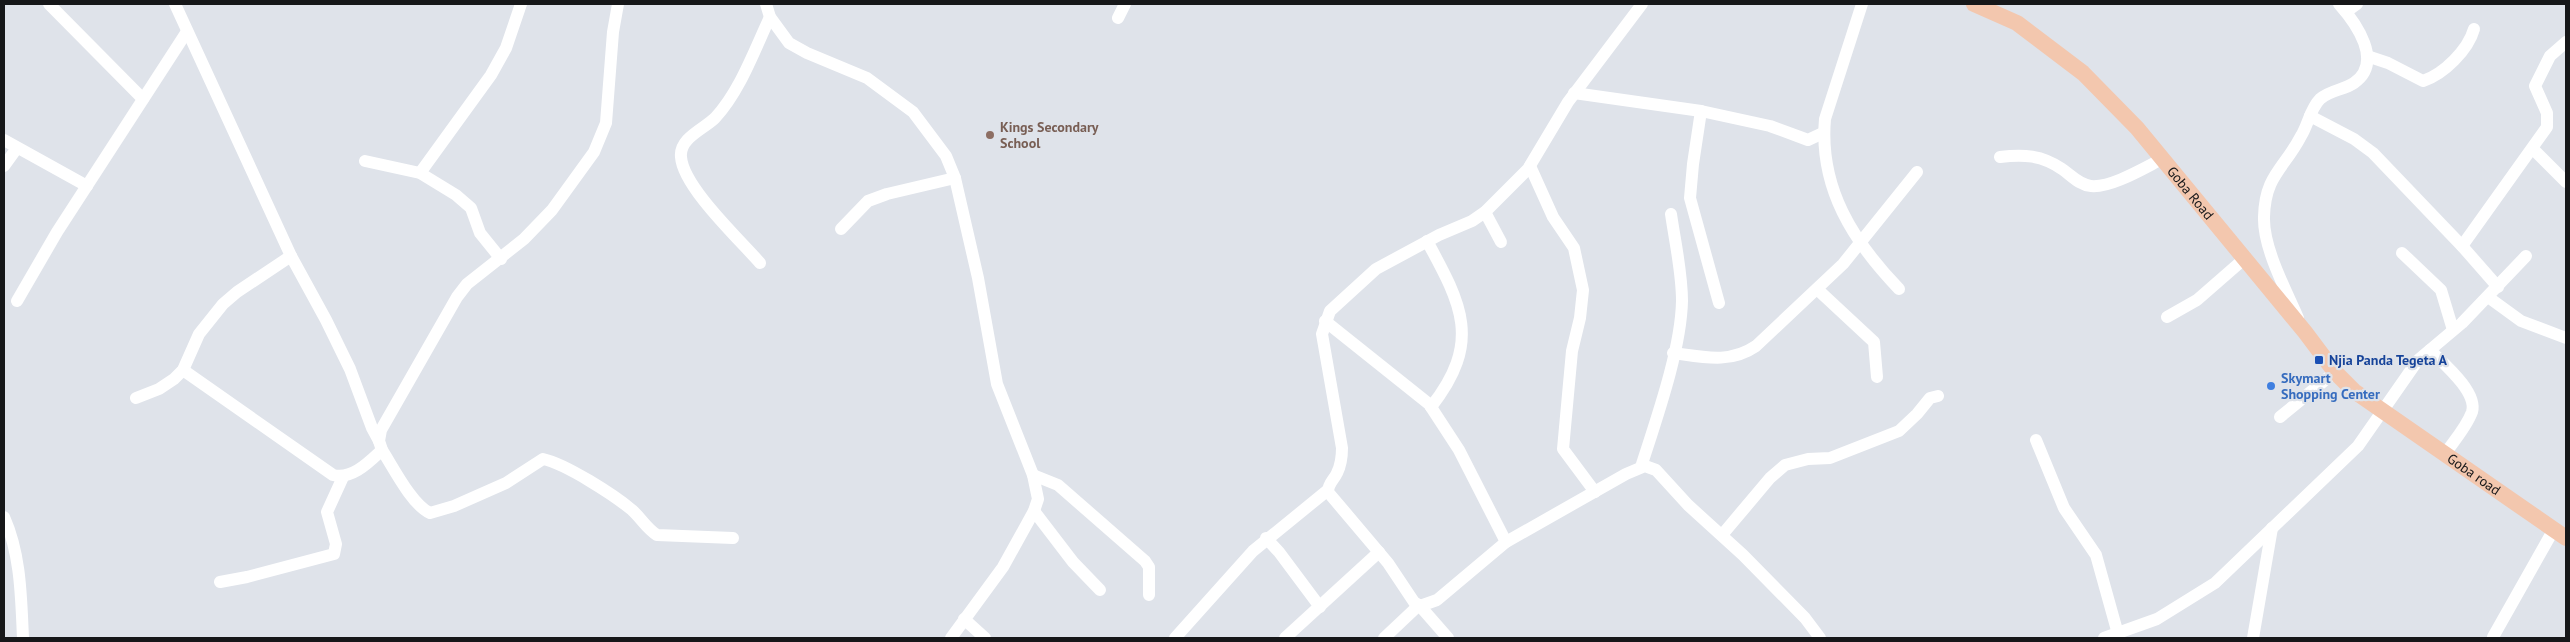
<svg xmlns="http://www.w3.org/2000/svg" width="2570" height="642" viewBox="0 0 2570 642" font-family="'PT Sans',sans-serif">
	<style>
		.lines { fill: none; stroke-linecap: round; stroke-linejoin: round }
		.minor { stroke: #fff; stroke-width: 12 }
		.major { stroke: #f3c7ae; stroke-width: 16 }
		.education-dot { fill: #8d6e63; stroke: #dfe3ea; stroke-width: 2 }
		.transit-dot { fill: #1a4fb4; stroke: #dfe3ea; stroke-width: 2 }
		.shop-dot { fill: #3f7fe0; stroke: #dfe3ea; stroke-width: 2 }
		.labels { text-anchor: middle; stroke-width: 4.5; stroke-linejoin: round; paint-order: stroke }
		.education-label { font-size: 14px; font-weight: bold; fill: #785e54; stroke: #dfe3ea; text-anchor: start }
		.street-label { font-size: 14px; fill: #161719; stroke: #dfe3ea }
		.transit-label { font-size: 14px; font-weight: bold; fill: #164399; stroke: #dfe3ea; text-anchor: start }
		.shop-label { font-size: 14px; font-weight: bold; fill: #366cbe; stroke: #dfe3ea; text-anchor: start }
	</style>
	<rect width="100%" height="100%" fill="#dfe3ea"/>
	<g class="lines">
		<g class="minor">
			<polyline points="49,4 143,99"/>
			<polyline points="175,4 291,256 326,320 350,369 372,428 379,441"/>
			<path d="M618 4 613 32 606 123 594 152 552 210 524 239 467 284 457 297 381 430 379 441 382 450C393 467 412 505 430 513L454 506 506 483 543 459C566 464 614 495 632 510 641 518 647 529 657 535L733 538"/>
			<polyline points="766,4 770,17 789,43 807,53 867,78 913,112 946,156 955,178 978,278 997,384 1033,475 1038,499 1034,511 1003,567 951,638"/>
			<path d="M1642 4 1568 102 1528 169 1485 212 1472 221 1439 235 1376 269 1330 311 1322 334 1342 448C1342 457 1341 465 1337 473 1334 480 1328 483 1328 492L1388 563 1414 602 1420 606 1437 600 1506 542 1626 474 1645 466 1656 470 1688 505 1743 555 1805 618 1820 638"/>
			<path d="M1862 4 1825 119C1819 188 1853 241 1899 289"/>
			<polyline points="2346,12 2357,4"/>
			<polyline points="1118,18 1125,4"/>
			<path d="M2367 56 2388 63 2423 81C2444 74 2468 50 2474 29"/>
			<polyline points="1574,93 1701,111 1770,126 1808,140 1823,133"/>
			<polyline points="1701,111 1693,164 1690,198 1719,303"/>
			<polyline points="2310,116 2354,139 2373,153 2462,246 2498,287"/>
			<polyline points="4,140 87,186"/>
			<polyline points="2533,149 2566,182"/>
			<path d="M2000 157C2023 154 2042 155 2062 169 2071 175 2079 185 2091 186 2111 188 2144 168 2162 159"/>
			<polyline points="365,161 420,173 456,195 471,208 480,233 501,259"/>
			<polyline points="4,166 17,148"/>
			<polyline points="1530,166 1553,217 1574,248 1583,290 1580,318 1572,351 1563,449 1595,492"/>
			<polyline points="420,173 491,75 506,48 521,4"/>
			<polyline points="1485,212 1501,242"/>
			<polyline points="841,229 868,201 887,194 955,178"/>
			<path d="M1427 241C1462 305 1482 342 1431 407"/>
			<polyline points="2462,246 2547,127 2547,113 2535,86 2550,56 2566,42"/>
			<polyline points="2402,253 2441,290 2453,330"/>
			<path d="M760 263C740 240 683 187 681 157 679 138 704 129 715 118 740 91 754 51 770 17"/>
			<polyline points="1817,289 1874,342 1877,377"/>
			<polyline points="2488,297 2521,321 2566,338"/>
			<polyline points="17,301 57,232 186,33"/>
			<polyline points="2167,317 2197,300 2244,259"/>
			<path d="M2298 318C2286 290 2263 248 2264 217 2265 175 2284 169 2301 136 2308 125 2310 109 2320 99 2330 90 2344 90 2354 83 2384 62 2356 23 2339 4"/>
			<polyline points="1325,321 1429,404 1459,450 1506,542"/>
			<path d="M2430 350C2443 363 2478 392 2472 412 2466 428 2453 442 2444 455"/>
			<path d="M1673 353C1703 357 1730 364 1756 346L1843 264 1917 172"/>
			<path d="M183 370 333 475C352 480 369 462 382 450"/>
			<polyline points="136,398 159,389 174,379 183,370 199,334 223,304 237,292 291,256"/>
			<polyline points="2280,417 2335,372"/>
			<polyline points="2036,440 2064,508 2096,555 2118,634"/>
			<path d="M1641 467C1656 420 1681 350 1682 301 1682 272 1675 242 1671 214"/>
			<polyline points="1033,475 1058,485 1145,561 1149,567 1149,595"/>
			<polyline points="1034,511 1073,562 1100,590"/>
			<path d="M4 517C21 555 21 597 23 638"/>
			<polyline points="1722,535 1770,478 1785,465 1808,459 1830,458 1899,431 1917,414 1930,398 1938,396"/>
			<polyline points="1266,538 1279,552 1320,607"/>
			<polyline points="220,582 247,577 334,554 336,544 327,512 343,477"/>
			<polyline points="1420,606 1448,638"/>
			<polyline points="964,619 985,638"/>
			<polyline points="2493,637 2554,529"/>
			<polyline points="1175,638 1253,551 1328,490"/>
			<polyline points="1285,638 1379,552"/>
			<polyline points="1384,638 1418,606"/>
			<polyline points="2104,638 2157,619 2215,583 2358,446 2418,360 2462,323 2526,256"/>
			<polyline points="2253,638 2272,528"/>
		</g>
		<path class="major" id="s1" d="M1974 4 2017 23 2083 73 2137 128 2305 332 2335 372 2354 391 2566 538"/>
	</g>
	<circle class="education-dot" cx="990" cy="135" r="5"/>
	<rect class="transit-dot" x="2314" y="355" width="10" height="10" rx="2.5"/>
	<circle class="shop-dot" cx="2271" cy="386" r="5"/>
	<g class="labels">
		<g class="education-label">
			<text x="1000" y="132">Kings Secondary<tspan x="1000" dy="16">School</tspan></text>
		</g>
		<g class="street-label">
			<text dy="5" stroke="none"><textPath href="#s1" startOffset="291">Goba Road</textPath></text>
			<text dy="5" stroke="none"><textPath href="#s1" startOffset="694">Goba road</textPath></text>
		</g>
		<g class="transit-label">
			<text x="2329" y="365">Njia Panda Tegeta A</text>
		</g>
		<g class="shop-label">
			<text x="2281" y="383">Skymart<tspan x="2281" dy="16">Shopping Center</tspan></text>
		</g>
	</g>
	<rect width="2570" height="642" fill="none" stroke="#161719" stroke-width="10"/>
</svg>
